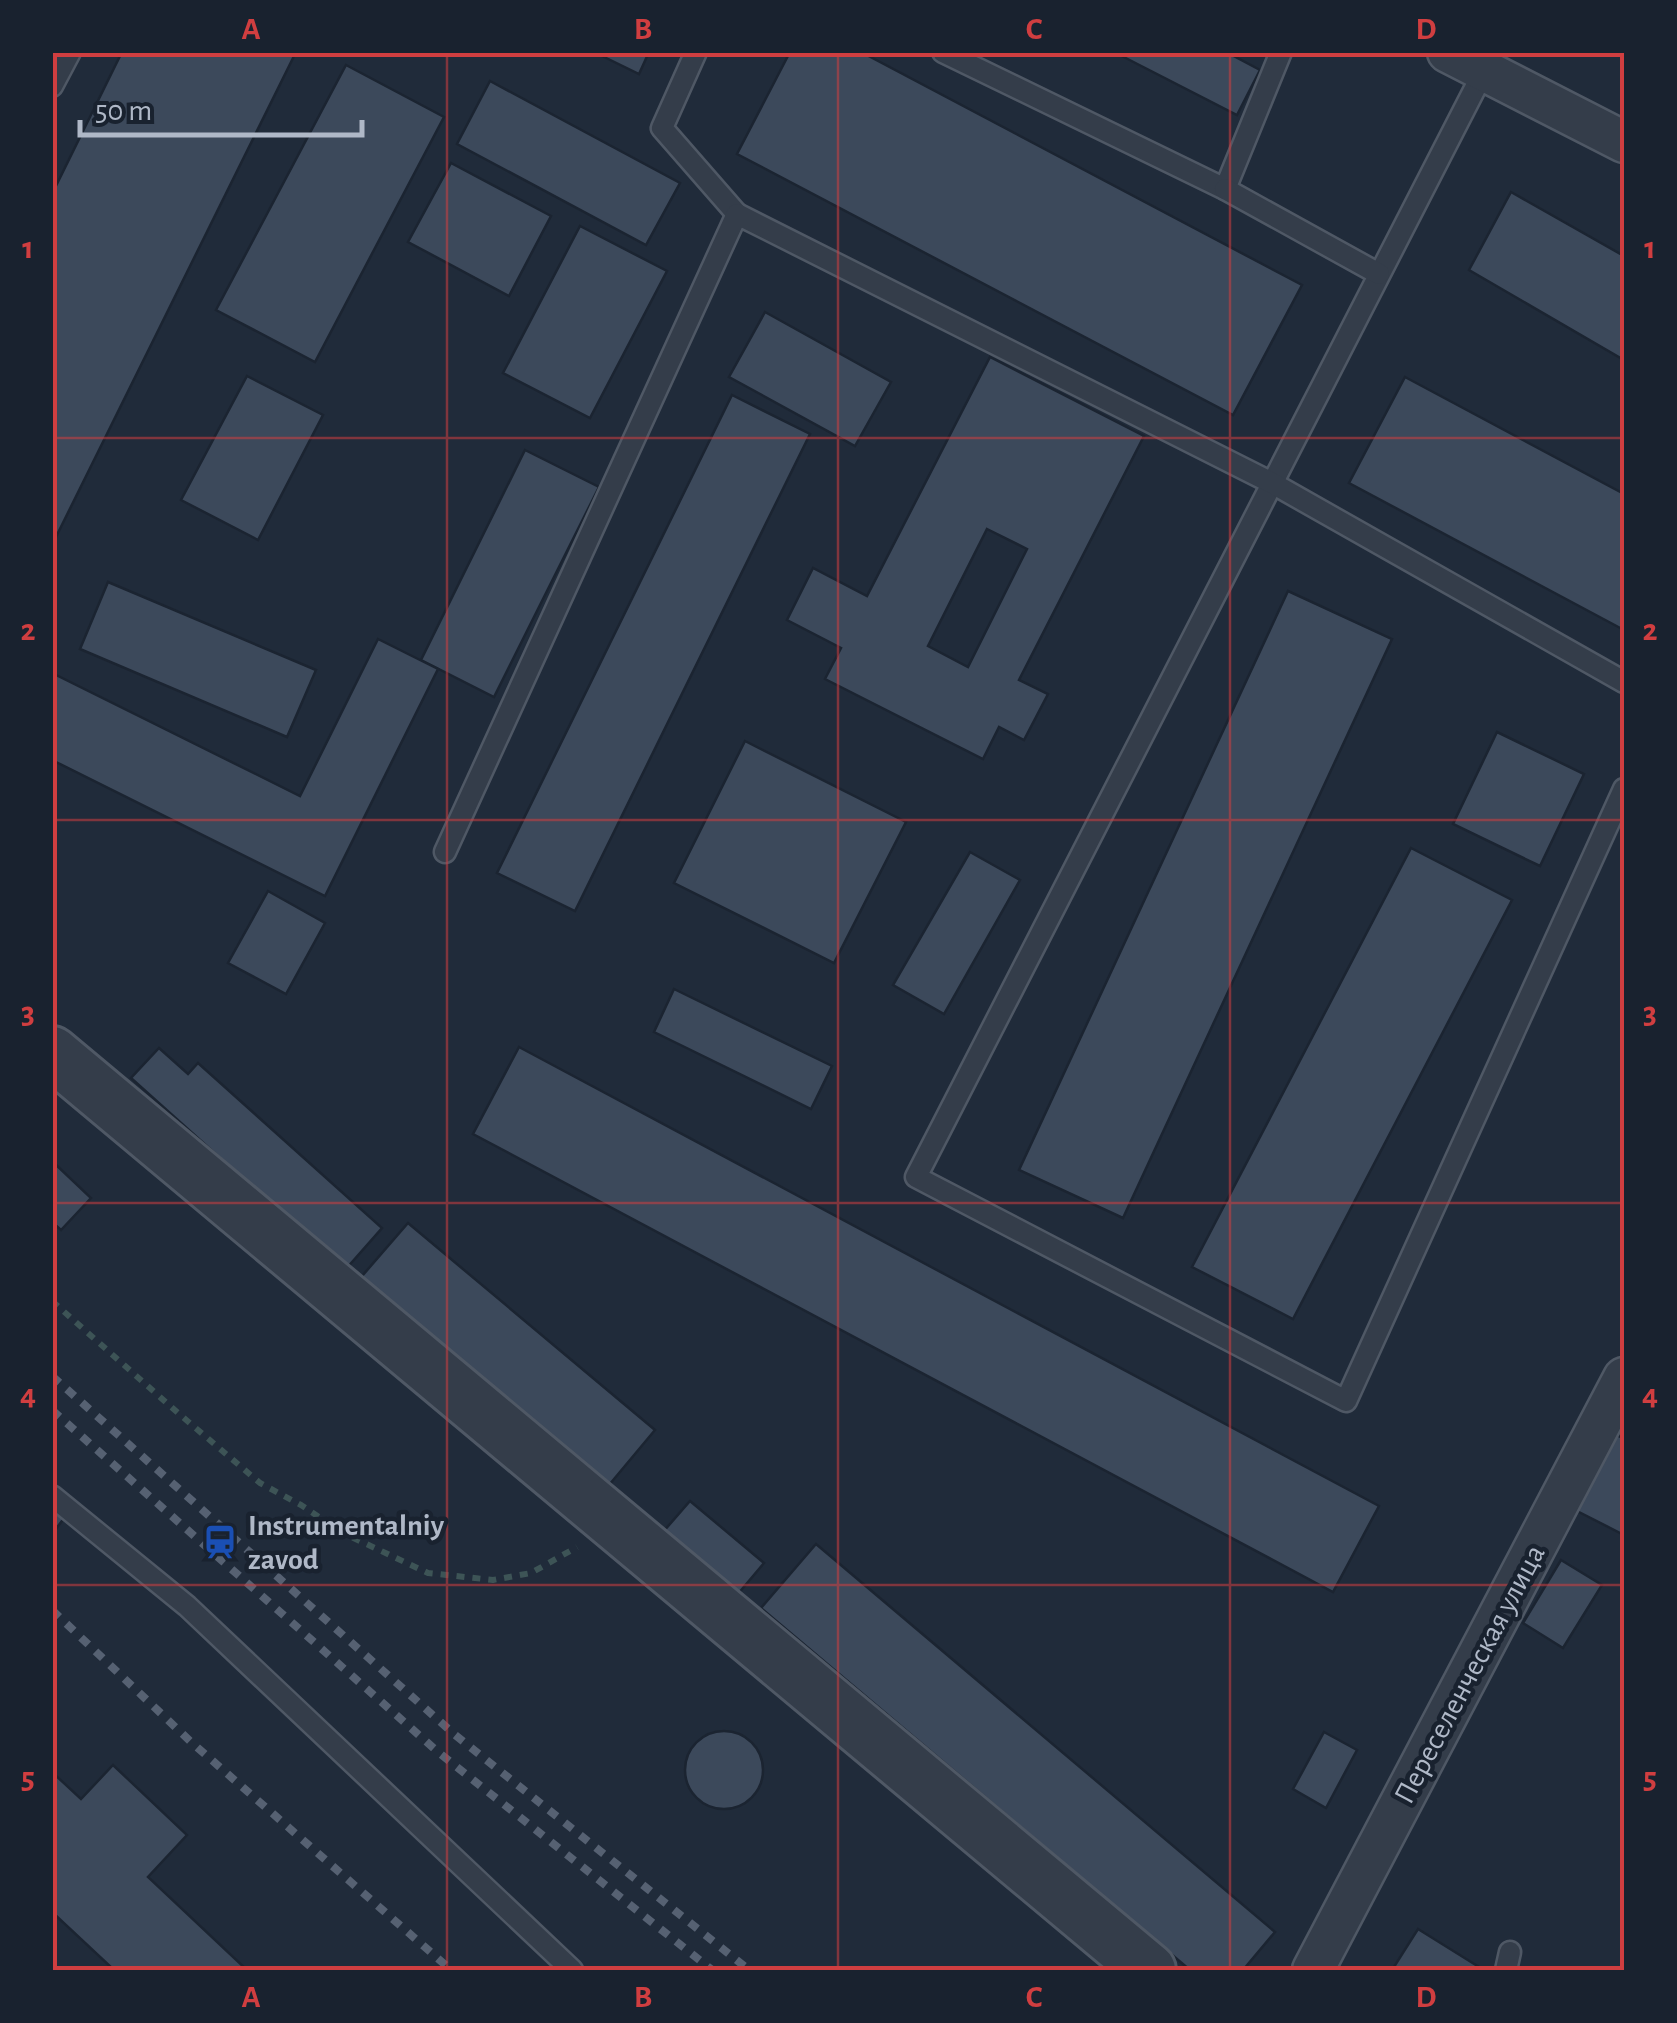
<svg xmlns="http://www.w3.org/2000/svg" width="1677" height="2023" viewBox="0 0 1677 2023" font-family="'Alegreya Sans',sans-serif">
	<style>
		.building { fill: #3c495b; stroke: #1b2431; stroke-width: 2.5; fill-rule: evenodd }
		.lines { fill: none; stroke-linecap: round; stroke-linejoin: round }
		.service-casing { stroke: #4f5865; stroke-width: 25 }
		.minor-casing { stroke: #4f5865; stroke-width: 45 }
		.tertiary-casing { stroke: #4f5865; stroke-width: 58 }
		.path { stroke: #3d5456; stroke-width: 6; stroke-dasharray: 8 8; stroke-linecap: butt }
		.service { stroke: #343d4a; stroke-width: 20 }
		.minor { stroke: #343d4a; stroke-width: 40 }
		.tertiary { stroke: #343d4a; stroke-width: 52 }
		.rail { stroke: #566172; stroke-width: 8; stroke-dasharray: 10 10; stroke-linecap: butt }
		.grid { fill: none; stroke: #d03e40; stroke-width: 2.5; stroke-opacity: 0.55 }
		.labels { text-anchor: middle; stroke-width: 9; stroke-linejoin: round; paint-order: stroke }
		.poi-label { font-size: 30px; font-weight: bold; fill: #afb8c7; stroke: #19222f; text-anchor: start }
		.street-label { font-size: 30px; fill: #afb8c7; stroke: #19222f }
		.neatline { fill: none; stroke: #d03e40; stroke-width: 4 }
		.grid-label { font-size: 32px; text-anchor: middle; font-weight: bold; fill: #d03e40 }
	</style>
	<rect width="100%" height="100%" fill="#202b3a"/>
	<g class="building">
		<polygon points="122,52 296,52 52,545 52,194"/>
		<polygon points="594,52 649,52 639,74"/>
		<polygon points="790,52 861,52 1302,285 1233,415 737,154"/>
		<polygon points="1114,52 1226,52 1260,70 1237,115"/>
		<polygon points="346,65 444,117 315,362 216,310"/>
		<polygon points="490,81 680,183 646,245 457,144"/>
		<polygon points="451,163 551,216 509,296 408,242"/>
		<polygon points="1511,192 1624,256 1624,360 1469,270"/>
		<polygon points="580,226 667,271 590,418 503,373"/>
		<polygon points="765,312 891,382 855,446 729,377"/>
		<path d="M990 357 1144 436 1019 680 1048 694 1024 740 999 727 983 759 825 679 841 648 787 620 813 568 867 596ZM987 529 1027 549 968 667 928 646Z"/>
		<polygon points="247,376 323,415 258,540 181,500"/>
		<polygon points="1405,377 1624,494 1624,630 1349,483"/>
		<polygon points="732,395 810,434 575,911 497,873"/>
		<polygon points="525,450 599,487 494,697 421,660"/>
		<polygon points="108,582 316,670 287,737 80,649"/>
		<polygon points="1288,591 1392,639 1123,1218 1019,1170"/>
		<polygon points="378,639 438,669 325,896 52,760 52,673 300,796"/>
		<polygon points="1497,732 1584,774 1540,866 1453,824"/>
		<polygon points="745,741 906,822 834,963 674,883"/>
		<polygon points="1411,848 1512,900 1293,1319 1192,1267"/>
		<polygon points="970,852 1020,880 944,1014 893,985"/>
		<polygon points="268,891 325,923 286,994 228,963"/>
		<polygon points="674,989 832,1066 811,1109 654,1032"/>
		<polygon points="519,1047 1379,1506 1333,1592 473,1134"/>
		<polygon points="159,1048 188,1074 198,1063 382,1228 345,1270 131,1078"/>
		<polygon points="52,1161 91,1198 61,1230 52,1222"/>
		<polygon points="408,1223 655,1430 604,1491 356,1283"/>
		<polygon points="1615,1434 1624,1439 1624,1535 1575,1510"/>
		<polygon points="690,1501 764,1563 737,1595 663,1532"/>
		<polygon points="52,1508 65,1517 52,1534"/>
		<polygon points="816,1544 1275,1932 1243,1970 1190,1970 761,1608"/>
		<polygon points="1561,1560 1602,1585 1563,1648 1523,1623"/>
		<circle cx="724" cy="1770" r="39"/>
		<polygon points="1324,1732 1357,1750 1326,1808 1293,1789"/>
		<polygon points="113,1765 187,1835 148,1877 247,1970 114,1970 52,1912 52,1772 81,1799"/>
		<polygon points="1418,1929 1479,1967 1476,1970 1392,1970"/>
	</g>
	<g class="lines">
		<g class="service-casing">
			<g id="service">
				<polyline points="696,52 662,128 737,214"/>
				<polyline points="943,52 1225,189 1281,52"/>
				<polyline points="1484,71 916,1177 1346,1401 1624,789"/>
				<polyline points="52,86 70,52"/>
				<polyline points="1225,189 1379,274"/>
				<polyline points="445,852 737,214 1272,483 1624,682"/>
				<polyline points="52,1496 187,1606 572,1970"/>
				<polyline points="1506,1970 1510,1952"/>
			</g>
		</g>
		<g class="minor-casing">
			<g id="minor">
				<polyline points="1448,52 1624,142"/>
				<polyline points="1313,1970 1624,1378"/>
			</g>
		</g>
		<g class="tertiary-casing">
			<polyline id="tertiary" points="52,1053 1149,1970"/>
		</g>
		<polyline class="path" points="52,1301 178,1413 260,1483 301,1505 343,1533 428,1573 493,1580 531,1573 577,1547"/>
		<use href="#service" class="service"/>
		<use href="#minor" class="minor"/>
		<use href="#tertiary" class="tertiary"/>
		<g class="rail">
			<polyline points="52,1376 454,1734 749,1970"/>
			<polyline points="52,1410 438,1752 712,1970"/>
			<polyline points="52,1610 190,1741 451,1970"/>
		</g>
	</g>
	<path class="grid" d="M447 52V1970M838 52V1970M1230 52V1970M52 438H1624M52 820H1624M52 1203H1624M52 1585H1624"/>
	<defs>
		<g id="station-bare" transform="scale(2.7)"><path d="M-3-6H3Q5-6 5-4V2Q5 4 3 4L4.5 6H3L1.5 4h-3L-3 6H-4.5L-3 4Q-5 4-5 2V-4Q-5-6-3-6ZM-3.5-4v3h7v-3ZM-3.5 1v1.5H-2V1ZM2 1v1.5H3.5V1Z" fill="#1a4fb4" stroke="#19222f" stroke-width="2.5" paint-order="stroke"/></g>
	</defs>
	<g fill-rule="evenodd">
		<use href="#station-bare" x="220" y="1542"/>
	</g>
	<g class="labels">
		<g class="poi-label">
			<text x="248" y="1535">Instrumentalniy<tspan x="248" dy="34">zavod</tspan></text>
		</g>
		<g class="street-label">
			<text transform="translate(1469 1674) rotate(-62)" y="10">Переселенческая улица</text>
		</g>
	</g>
	<rect width="1677" height="2023" fill="none" stroke="#19222f" stroke-width="110"/>
	<path d="M80 120v15h282v-15" fill="none" stroke="#afb8c7" stroke-width="5"/>
	<text x="95" y="120" font-size="30" fill="#afb8c7" stroke="#19222f" stroke-width="8" paint-order="stroke">50 m</text>
	<rect x="55" y="55" width="1567" height="1913" class="neatline"/>
	<g class="grid-label">
		<text x="251" y="39">A</text>
		<text x="643" y="39">B</text>
		<text x="1034" y="39">C</text>
		<text x="1426" y="39">D</text>
		<text x="28" y="258">1</text>
		<text x="1650" y="258">1</text>
		<text x="28" y="640">2</text>
		<text x="1650" y="640">2</text>
		<text x="28" y="1023">3</text>
		<text x="1650" y="1023">3</text>
		<text x="28" y="1405">4</text>
		<text x="1650" y="1405">4</text>
		<text x="28" y="1788">5</text>
		<text x="1650" y="1788">5</text>
		<text x="251" y="2007">A</text>
		<text x="643" y="2007">B</text>
		<text x="1034" y="2007">C</text>
		<text x="1426" y="2007">D</text>
	</g>
</svg>
